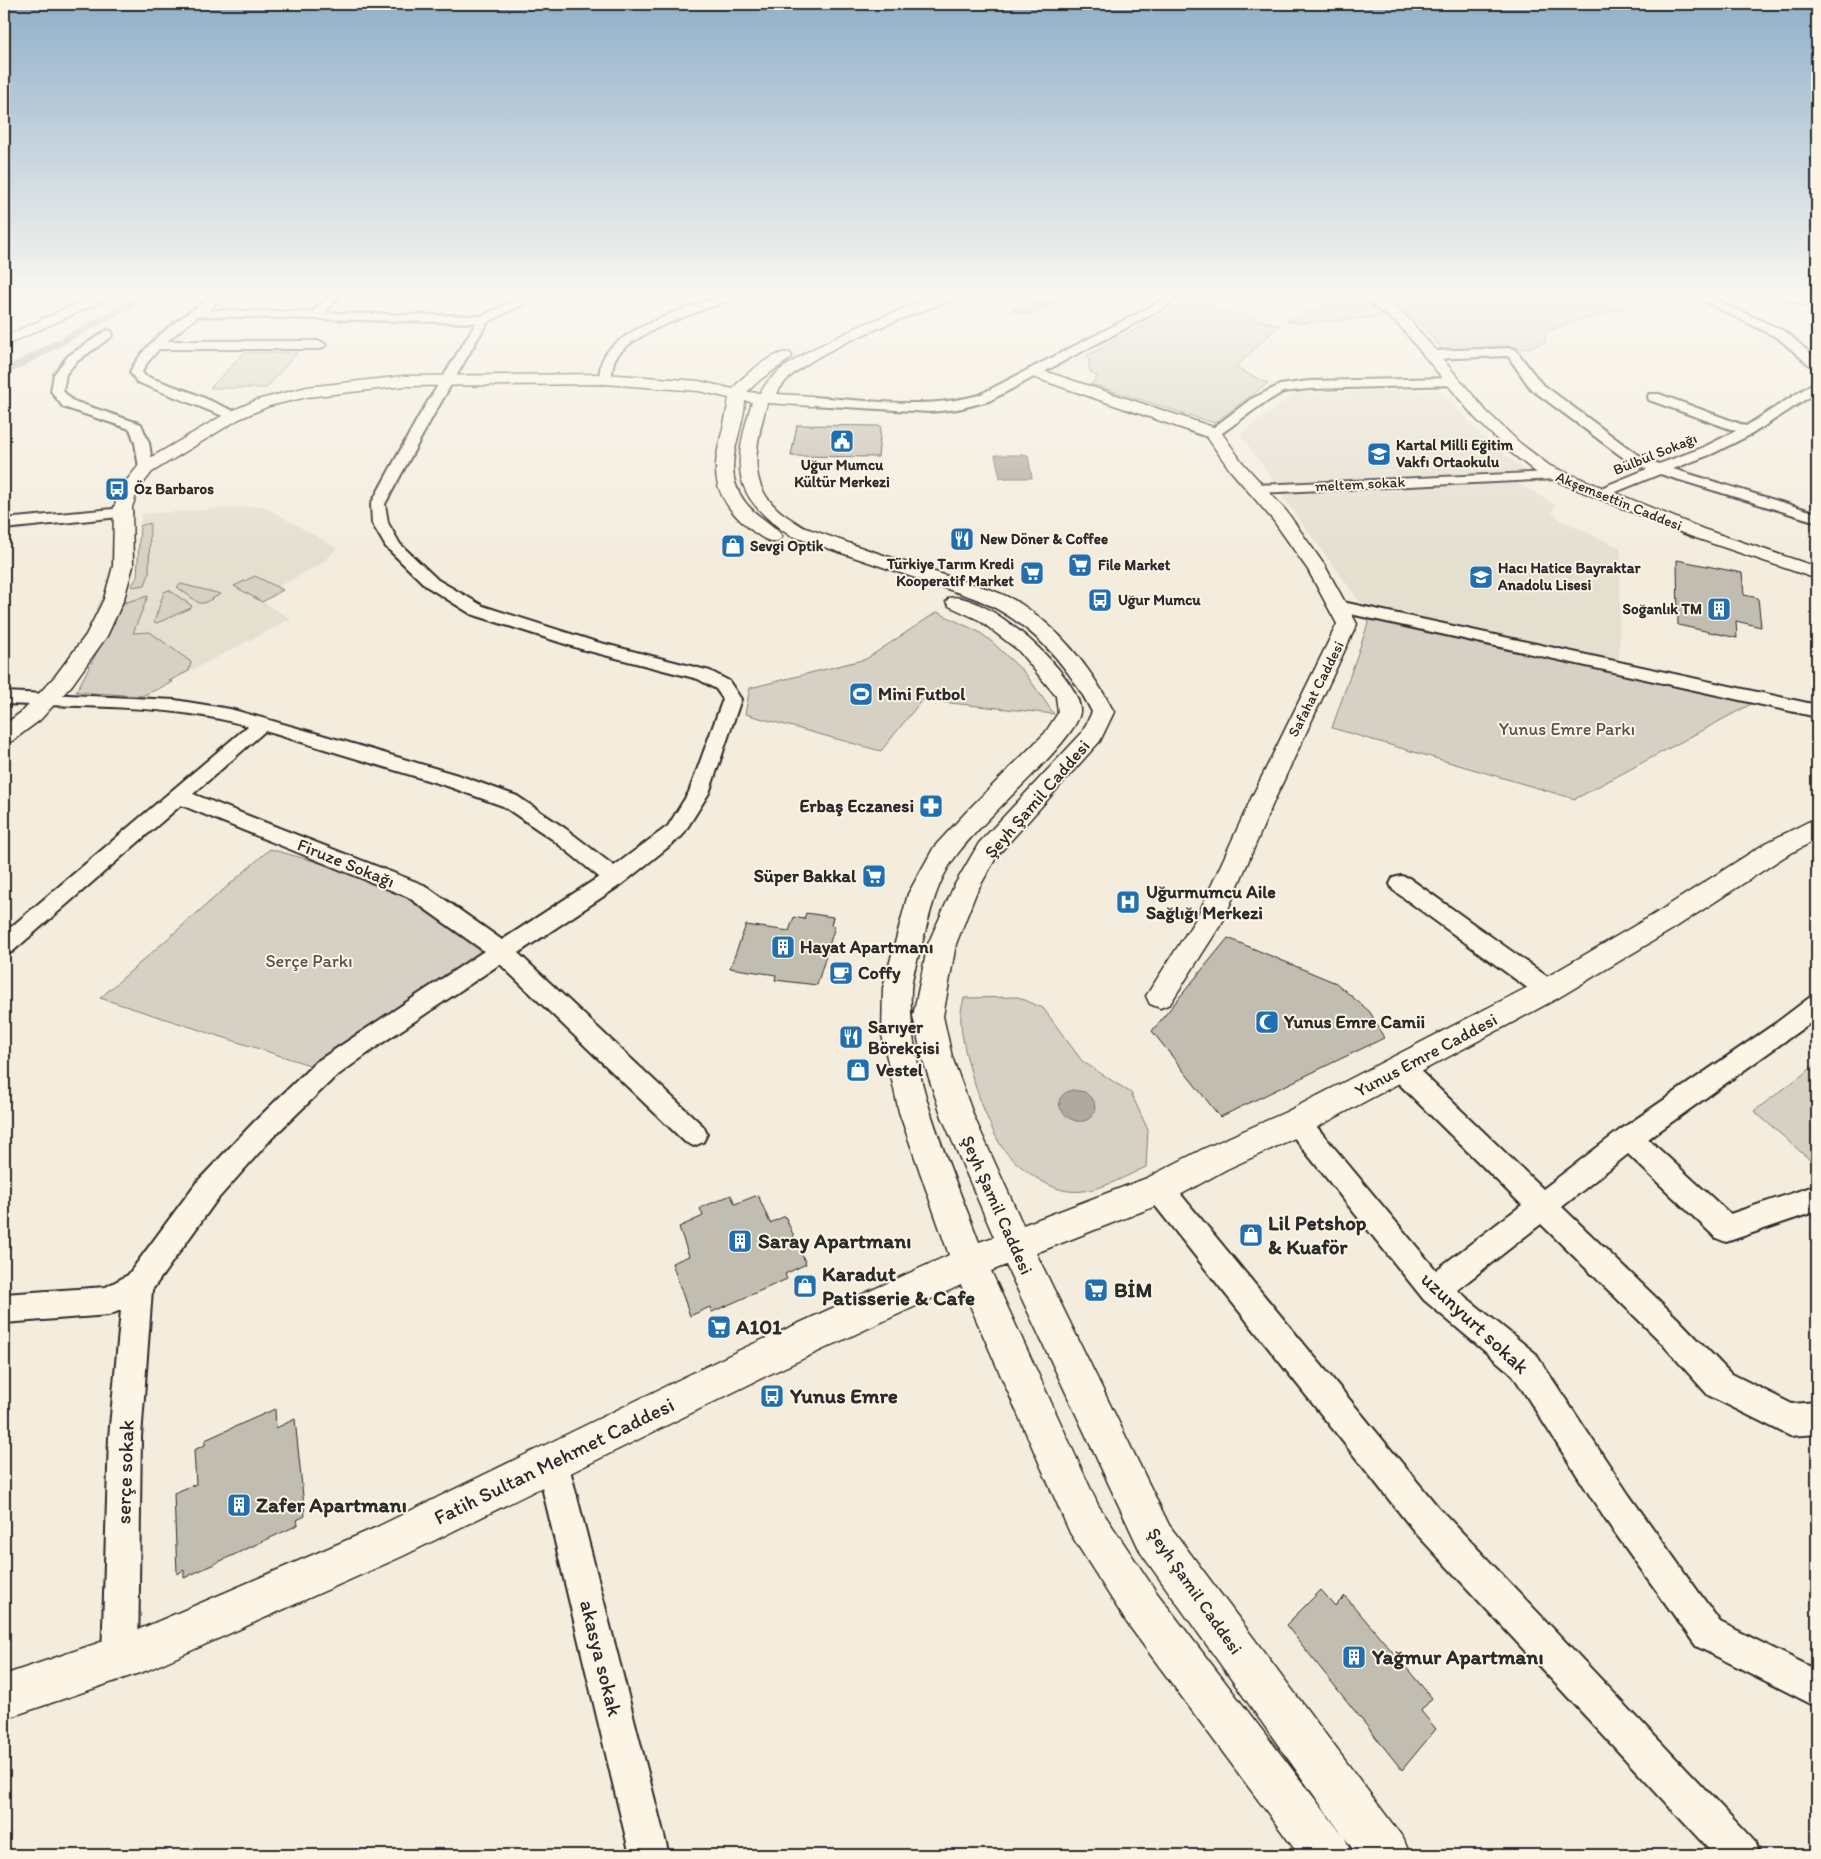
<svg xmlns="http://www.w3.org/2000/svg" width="1821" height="1859" viewBox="0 0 1821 1859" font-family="Itim,sans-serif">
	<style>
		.built { fill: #e5dfd0 }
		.green { fill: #d6d1c4; stroke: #807e78 }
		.water { fill: #afaaa0; stroke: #7a7771 }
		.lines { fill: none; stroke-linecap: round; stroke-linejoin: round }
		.canal { fill: #afaaa0; fill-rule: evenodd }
		.building { fill: #c2bdb1; stroke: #2b2b2b }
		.street-casing { stroke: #2b2b2b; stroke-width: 4 }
		.secondary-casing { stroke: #2b2b2b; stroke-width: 3 }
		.highway-casing { stroke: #2b2b2b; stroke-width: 3 }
		.street { fill: #fcf5e5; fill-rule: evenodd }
		.secondary { fill: #fcf5e5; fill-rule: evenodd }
		.highway { fill: #fcf5e5; fill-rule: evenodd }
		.labels { text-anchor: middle; stroke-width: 4; stroke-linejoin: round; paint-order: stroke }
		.far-poi-label { font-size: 15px; font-weight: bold; fill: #2b2b2b; stroke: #fcf5e5; text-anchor: start }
		.far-street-label { font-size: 15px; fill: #2b2b2b; stroke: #fcf5e5 }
		.poi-label { font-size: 18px; font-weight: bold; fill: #2b2b2b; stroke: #fcf5e5; text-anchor: start }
		.park-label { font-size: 18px; fill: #565451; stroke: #fcf5e5 }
		.street-label { font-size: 18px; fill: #2b2b2b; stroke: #fcf5e5 }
		.near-poi-label { font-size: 21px; font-weight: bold; fill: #2b2b2b; stroke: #fcf5e5; text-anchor: start }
		.near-street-label { font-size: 21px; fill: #2b2b2b; stroke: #fcf5e5 }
	</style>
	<rect width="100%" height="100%" fill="#f4edde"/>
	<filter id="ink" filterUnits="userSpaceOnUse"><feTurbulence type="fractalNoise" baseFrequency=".02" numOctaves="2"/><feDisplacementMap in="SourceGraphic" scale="10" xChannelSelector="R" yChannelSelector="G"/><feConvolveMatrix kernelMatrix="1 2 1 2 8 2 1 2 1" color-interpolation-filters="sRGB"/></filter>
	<g filter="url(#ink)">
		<g class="built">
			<polygon points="1440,390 1482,436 1527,472 1275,483 1240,434 1295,393"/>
			<polygon points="1514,481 1556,505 1553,508 1553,513 1562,521 1621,548 1619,666 1363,606 1280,493"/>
			<polygon points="263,506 337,548 324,562 278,587 283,590 263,602 291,619 142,696 76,692 137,577 141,514"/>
		</g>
		<g class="green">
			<polygon points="1356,296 1360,296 1395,316 1301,323 1285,321"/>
			<polygon points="1381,296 1599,296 1625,308 1570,323 1546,332 1545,342 1526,349 1504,346 1443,350 1412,316"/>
			<polygon points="1188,301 1279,325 1235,368 1268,383 1214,423 1091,384 1098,377 1090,372 1088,355"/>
			<polygon points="244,353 297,353 266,388 210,388"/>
			<polygon points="150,523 149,574 145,585 131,587 137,577 140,526"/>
			<polygon points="255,576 283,590 262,602 234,586"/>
			<polygon points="181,584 221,594 204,603 199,603 177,587"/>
			<polygon points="169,590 192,606 191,608 157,623 154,622 164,592"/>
			<polygon points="148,596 133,633 150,632 191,662 189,671 169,681 173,682 142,696 76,692 123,603"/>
			<polygon points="937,612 979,632 991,641 1025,673 1054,714 922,700 881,751 745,714 750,688 866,659"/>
			<polygon points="1370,618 1512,647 1512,650 1751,704 1575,799 1332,728"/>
			<polygon points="270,849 400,885 502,952 325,1070 100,998"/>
			<path d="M1018 997 1043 1008 1082 1061 1131 1093 1148 1130 1146 1167C1121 1178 1091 1197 1063 1190 1043 1186 1010 1161 1000 1144 984 1117 958 1044 961 1013 961 1008 963 1003 964 998Z"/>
			<polygon points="1817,1064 1817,1166 1754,1111"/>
		</g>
		<g class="water">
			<polygon points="1042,299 1055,303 1029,315 1010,310 1017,307 1025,309"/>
			<polygon points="995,455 1028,455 1032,478 1000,478"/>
			<path d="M1072 1090 1085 1092 1094 1101 1095 1111C1081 1140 1038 1100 1072 1090Z"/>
		</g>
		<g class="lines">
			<polygon class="canal" points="139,296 153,296 4,377 4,368"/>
		</g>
		<g class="building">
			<polygon points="797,425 881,426 878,457 791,456"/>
			<polygon points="1677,560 1742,573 1744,595 1758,598 1761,627 1736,621 1737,638 1678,625"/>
			<polygon points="806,913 833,917 831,925 835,926 817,985 775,980 776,975 730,968 746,925 789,931 794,917 804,919"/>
			<polygon points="1228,938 1336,983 1370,1012 1384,1038 1220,1117 1152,1031"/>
			<polygon points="731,1195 735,1204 758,1195 770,1223 785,1216 806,1264 785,1274 787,1279 712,1312 710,1307 690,1316 672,1263 689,1256 679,1227 703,1216 700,1208"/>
			<polygon points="275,1409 276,1428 295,1419 305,1516 297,1520 298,1525 184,1578 184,1570 177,1574 174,1493 196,1484 194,1450 205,1445 205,1440"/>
			<polygon points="1321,1590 1335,1606 1345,1596 1432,1698 1421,1711 1436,1729 1402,1770 1286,1625"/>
		</g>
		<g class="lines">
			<g class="street-casing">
				<g id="street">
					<path d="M212 296H225L208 310 313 312 328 296H339L325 313 482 316 524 296H537L536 298 488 322 481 333 433 416 385 504 388 523 400 544 438 580 483 606 593 641 710 671 729 681 741 699 709 793 682 836 622 884 518 953 703 1126 707 1134 703 1142 694 1146 685 1142 500 964 382 1043 334 1078 272 1138 216 1201 152 1290 141 1437 138 1658 133 1671 120 1676 107 1671 102 1658 109 1437 121 1310 109 1315 4 1323V1294L106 1287 128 1275 196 1183 254 1122 316 1062 484 951 408 897 181 805 12 952 4 955V933L248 726C172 704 83 707 4 704V692L175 700 230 709 343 741 461 776 517 796 566 829 614 866 668 826 689 792 723 699 716 689 698 679 581 649 471 614 426 586 386 547 372 523 371 504 419 416 476 323 198 316 167 341H320L326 345 320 349H159L147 363 142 372 145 376 193 393 238 413 240 416 233 420 137 382 130 372C147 338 182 318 212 296ZM265 731 447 786 503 806 552 839 599 877 502 940 424 885 193 794Z"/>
					<path d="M722 296H738L736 298C704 310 638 329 617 356 611 363 614 374 609 382L605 383 599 379C600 372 600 363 604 357 620 328 692 306 722 296Z"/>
					<path d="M1166 296H1179L1162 309 989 401 958 409 930 412 812 405 805 401 812 397C868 400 925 410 979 395L1154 305Z"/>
					<polygon points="1694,296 1708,296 1786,332 1817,359 1817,369 1813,368 1778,338"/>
					<polygon points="107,330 111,331 113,334 111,337 76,362 66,374 63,391 73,401 141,424 149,443 153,468 151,471 141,471 139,468 135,443 130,429 63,407 51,391 54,374 68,356"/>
					<polygon points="1511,348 1515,349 1541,383 1635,453 1659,464 1702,448 1736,431 1649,400 1648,397 1649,394 1659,394 1746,426 1812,384 1817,383 1817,392 1752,434 1712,454 1673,469 1817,513 1817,522 1660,474 1606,496 1596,496 1594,493 1596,490 1647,469 1625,459 1531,389 1508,356 1432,359 1426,355 1432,351"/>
					<polygon points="1452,378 1458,382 1456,385 1309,389 1283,392 1261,405 1218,436 1213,437 1206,433 1251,399 1280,385 1309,381"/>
					<polygon points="1553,472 1558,473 1560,476 1558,479 1256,493 1251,492 1249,489 1251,486 1256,485"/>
					<polygon points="124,508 129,510 132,513 129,516 4,529 4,519"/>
					<polygon points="1338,601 1817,705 1817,717 1332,610 1330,606 1332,602"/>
					<polygon points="1401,876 1409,878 1556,983 1560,990 1556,997 1548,999 1540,997 1393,890 1390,884 1393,878"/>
					<polygon points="1817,995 1817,1018 1648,1139 1730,1214 1817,1185 1817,1211 1726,1242 1716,1238 1628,1154 1562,1207 1677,1318 1730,1373 1792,1404 1817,1402 1817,1434 1790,1436 1708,1395 1657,1338 1541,1224 1457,1290 1535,1353 1629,1495 1720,1622 1817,1670 1817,1707 1696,1646 1605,1519 1513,1375 1424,1300 1288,1130 1284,1122 1288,1114 1297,1111 1306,1114 1436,1270 1522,1205 1391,1076 1388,1068 1391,1060 1400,1057 1409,1060 1543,1189 1620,1130 1776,1023 1809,998"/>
					<polygon points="1159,1176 1169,1180 1438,1507 1754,1841 1759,1855 1714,1855 1414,1531 1149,1198 1145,1189 1149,1180"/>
					<polygon points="552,1446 563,1451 568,1462 669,1855 630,1855 536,1462 541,1451"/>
				</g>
			</g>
			<g class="secondary-casing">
				<g id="secondary">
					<path d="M937 296H955L953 299C913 315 793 355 777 394L812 396 818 398 820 401 818 404 812 406 767 403C759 433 747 473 769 500 778 512 791 519 803 527 850 544 898 560 947 576 972 584 998 590 1021 604 1061 630 1092 670 1114 712L1100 741 997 856 976 893 956 944 943 1016 952 1057 974 1117 1023 1225 1147 1178 1203 1149 1286 1112 1538 982 1653 915 1766 843 1808 822 1817 819V839L1784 857 1673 929 1558 998 1308 1132 1227 1169 1171 1200 1036 1253 1169 1525 1403 1838 1410 1855H1357L1345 1838 1352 1855H1299L1127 1623 1070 1533 961 1285 768 1375 403 1556 148 1670 4 1719V1675L145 1627 375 1528 742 1349 949 1255 899 1112 882 1035 883 988 908 894 934 847 969 809 1045 733 1058 713 1056 696 1018 650 979 620 949 606 946 602 949 598C983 589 1083 677 1080 712 1078 732 1027 780 1011 796 992 816 969 837 953 860 937 883 931 909 924 936 920 953 912 972 911 990 907 1075 950 1164 979 1242L994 1237 942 1117 922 1057 913 1016 928 944 954 886 979 843 1082 733 1092 712C1066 661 1025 617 971 597L789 535C730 494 733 466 752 402L745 401C743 438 719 467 745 502 755 516 774 524 782 536L780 540 773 542C761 539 750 529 741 521 697 478 723 447 729 398L699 391 605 384 404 386 307 397 269 406 239 419 152 472 138 490 132 507 133 566 124 599 107 636 72 685 40 720 12 741 4 743V725L24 710 56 675 86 635 104 599 113 566 114 507 123 485 140 464 227 413 257 400 307 387 404 376 605 374 699 381 733 389C741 377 776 349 790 353L792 356 790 359 761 379 747 392 760 393 768 381 780 370 807 352 862 325ZM1006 1265 1141 1553 1344 1837 1157 1593 1098 1505 991 1271Z"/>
					<path d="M1360 296C1382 294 1393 305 1409 319L1486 411 1521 444 1550 466 1703 529 1817 567V579L1690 536 1537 473 1509 451 1475 418 1399 325Z"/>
					<polygon points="1783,296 1802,296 1817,301 1817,310 1785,299"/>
					<polygon points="1035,368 1219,429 1242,462 1287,512 1325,566 1357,624 1274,801 1223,921 1170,1004 1160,1008 1150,1004 1146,996 1197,917 1250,801 1337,624 1308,570 1273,520 1230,470 1207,437 1030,376 1027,373 1030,370"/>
				</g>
			</g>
			<g class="highway-casing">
				<polygon id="highway" points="92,296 109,296 107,299 4,346 4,337"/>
			</g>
			<use href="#street" class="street"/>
			<use href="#secondary" class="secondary"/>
			<use href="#highway" class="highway"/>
		</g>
	</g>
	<linearGradient id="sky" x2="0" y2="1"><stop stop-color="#91b0cb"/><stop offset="0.53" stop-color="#faf7f0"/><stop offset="1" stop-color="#faf7f0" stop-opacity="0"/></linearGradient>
	<rect width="1821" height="556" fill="url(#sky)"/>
	<defs>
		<g id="civic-square" transform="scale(1.25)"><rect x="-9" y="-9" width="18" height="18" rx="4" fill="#1f6fb2" stroke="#fcf5e5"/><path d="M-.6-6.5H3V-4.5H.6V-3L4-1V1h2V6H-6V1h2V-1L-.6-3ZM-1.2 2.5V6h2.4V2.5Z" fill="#fff"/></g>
		<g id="school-square" transform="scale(1.25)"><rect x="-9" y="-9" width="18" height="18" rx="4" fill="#1f6fb2" stroke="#fcf5e5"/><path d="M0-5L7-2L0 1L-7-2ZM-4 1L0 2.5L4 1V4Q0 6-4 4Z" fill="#fff"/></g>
		<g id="bus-square" transform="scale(1.25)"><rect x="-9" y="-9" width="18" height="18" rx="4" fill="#1f6fb2" stroke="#fcf5e5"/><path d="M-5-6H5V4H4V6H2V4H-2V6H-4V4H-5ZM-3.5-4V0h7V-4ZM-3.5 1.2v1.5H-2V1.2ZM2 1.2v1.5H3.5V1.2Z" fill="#fff"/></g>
		<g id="restaurant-square" transform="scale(1.25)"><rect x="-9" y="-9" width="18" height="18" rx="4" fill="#1f6fb2" stroke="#fcf5e5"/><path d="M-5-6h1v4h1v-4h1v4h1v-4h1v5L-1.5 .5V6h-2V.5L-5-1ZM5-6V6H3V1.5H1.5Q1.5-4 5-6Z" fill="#fff"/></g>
		<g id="shop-square" transform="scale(1.25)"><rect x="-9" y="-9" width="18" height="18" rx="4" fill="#1f6fb2" stroke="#fcf5e5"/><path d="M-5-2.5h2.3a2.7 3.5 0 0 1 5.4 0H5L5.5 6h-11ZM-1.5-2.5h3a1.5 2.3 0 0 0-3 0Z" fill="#fff"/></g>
		<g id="supermarket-square" transform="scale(1.25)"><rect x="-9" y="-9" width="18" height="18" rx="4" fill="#1f6fb2" stroke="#fcf5e5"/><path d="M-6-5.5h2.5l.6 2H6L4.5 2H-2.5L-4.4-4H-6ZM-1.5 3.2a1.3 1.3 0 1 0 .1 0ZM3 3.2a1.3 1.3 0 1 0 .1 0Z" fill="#fff"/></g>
		<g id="building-square" transform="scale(1.25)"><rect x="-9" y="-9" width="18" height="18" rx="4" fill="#1f6fb2" stroke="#fcf5e5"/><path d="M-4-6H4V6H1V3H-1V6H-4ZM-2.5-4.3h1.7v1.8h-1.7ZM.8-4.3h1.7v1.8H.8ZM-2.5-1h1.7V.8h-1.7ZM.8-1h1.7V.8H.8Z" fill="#fff"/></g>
		<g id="stadium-square" transform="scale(1.25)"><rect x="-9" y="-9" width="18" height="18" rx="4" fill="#1f6fb2" stroke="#fcf5e5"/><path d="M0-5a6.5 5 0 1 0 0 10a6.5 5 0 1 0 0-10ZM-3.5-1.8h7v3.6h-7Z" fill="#fff"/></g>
		<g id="pharmacy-square" transform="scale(1.25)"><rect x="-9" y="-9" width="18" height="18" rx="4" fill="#1f6fb2" stroke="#fcf5e5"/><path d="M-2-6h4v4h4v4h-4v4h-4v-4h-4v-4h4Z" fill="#fff"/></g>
		<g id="hospital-square" transform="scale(1.25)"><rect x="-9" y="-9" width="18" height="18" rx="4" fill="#1f6fb2" stroke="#fcf5e5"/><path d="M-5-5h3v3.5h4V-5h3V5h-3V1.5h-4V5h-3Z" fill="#fff"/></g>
		<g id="cafe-square" transform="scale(1.25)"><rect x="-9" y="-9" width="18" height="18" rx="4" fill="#1f6fb2" stroke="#fcf5e5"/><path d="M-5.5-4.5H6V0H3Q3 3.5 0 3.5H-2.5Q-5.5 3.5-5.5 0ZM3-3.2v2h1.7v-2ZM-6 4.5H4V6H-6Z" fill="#fff"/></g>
		<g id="mosque-square" transform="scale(1.25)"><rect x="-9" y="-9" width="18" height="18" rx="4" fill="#1f6fb2" stroke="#fcf5e5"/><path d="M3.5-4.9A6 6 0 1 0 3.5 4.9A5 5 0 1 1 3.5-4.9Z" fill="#fff"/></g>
	</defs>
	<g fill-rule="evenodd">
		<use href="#civic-square" x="842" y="441"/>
		<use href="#school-square" x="1379" y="454"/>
		<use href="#bus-square" x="117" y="489"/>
		<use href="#restaurant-square" x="962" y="539"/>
		<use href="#shop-square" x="733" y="546"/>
		<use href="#supermarket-square" x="1080" y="565"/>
		<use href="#supermarket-square" x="1032" y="573"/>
		<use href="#school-square" x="1481" y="577"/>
		<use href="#bus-square" x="1100" y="600"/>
		<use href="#building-square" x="1719" y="609"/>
		<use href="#stadium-square" x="861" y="694"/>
		<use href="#pharmacy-square" x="931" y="806"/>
		<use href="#supermarket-square" x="874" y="876"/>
		<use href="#hospital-square" x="1128" y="902"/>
		<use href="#building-square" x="783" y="947"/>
		<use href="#cafe-square" x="841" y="973"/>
		<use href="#mosque-square" x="1267" y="1022"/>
		<use href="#restaurant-square" x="851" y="1037"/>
		<use href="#shop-square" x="858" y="1070"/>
		<use href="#shop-square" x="1251" y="1235"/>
		<use href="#building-square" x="740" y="1241"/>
		<use href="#shop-square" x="805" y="1286"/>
		<use href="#supermarket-square" x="1096" y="1290"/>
		<use href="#supermarket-square" x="719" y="1327"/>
		<use href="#bus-square" x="772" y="1396"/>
		<use href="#building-square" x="239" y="1505"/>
		<use href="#building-square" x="1354" y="1657"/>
	</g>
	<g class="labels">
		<g class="far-poi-label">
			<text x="1396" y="450">Kartal Milli Eğitim<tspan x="1396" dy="17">Vakfı Ortaokulu</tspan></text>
			<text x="842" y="470" text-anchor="middle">Uğur Mumcu<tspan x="842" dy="17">Kültür Merkezi</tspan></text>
			<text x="134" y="494">Öz Barbaros</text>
			<text x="980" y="544">New Döner &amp; Coffee</text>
			<text x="750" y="551">Sevgi Optik</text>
			<text x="1014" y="569" text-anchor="end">Türkiye Tarım Kredi<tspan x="1014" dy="17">Kooperatif Market</tspan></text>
			<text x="1098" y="570">File Market</text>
			<text x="1498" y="573">Hacı Hatice Bayraktar<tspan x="1498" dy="17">Anadolu Lisesi</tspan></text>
			<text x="1118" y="605">Uğur Mumcu</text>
			<text x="1702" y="614" text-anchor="end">Soğanlık TM</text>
		</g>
		<g class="far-street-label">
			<text transform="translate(1655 454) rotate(-22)" y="5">Bülbül Sokağı</text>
			<text transform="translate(1360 484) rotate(-3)" y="5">meltem sokak</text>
			<text transform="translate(1619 501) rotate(22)" y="5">Akşemsettin Caddesi</text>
			<text transform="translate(1316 689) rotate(-63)" y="5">Safahat Caddesi</text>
		</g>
		<g class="poi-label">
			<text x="878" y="700">Mini Futbol</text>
			<text x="914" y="812" text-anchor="end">Erbaş Eczanesi</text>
			<text x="856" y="882" text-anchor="end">Süper Bakkal</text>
			<text x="1146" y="898">Uğurmumcu Aile<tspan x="1146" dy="21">Sağlığı Merkezi</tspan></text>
			<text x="800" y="953">Hayat Apartmanı</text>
			<text x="858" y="979">Coffy</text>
			<text x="1284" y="1028">Yunus Emre Camii</text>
			<text x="868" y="1033">Sarıyer<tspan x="868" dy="21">Börekçisi</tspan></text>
			<text x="876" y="1076">Vestel</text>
		</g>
		<g class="park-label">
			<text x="1567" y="735">Yunus Emre Parkı</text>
			<text x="309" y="967">Serçe Parkı</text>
		</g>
		<g class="street-label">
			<text transform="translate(1037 799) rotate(-49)" y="6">Şeyh Şamil Caddesi</text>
			<text transform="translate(346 863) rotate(22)" y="6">Firuze Sokağı</text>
			<text transform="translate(1426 1055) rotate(-28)" y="6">Yunus Emre Caddesi</text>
			<text transform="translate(997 1205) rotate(66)" y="6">Şeyh Şamil Caddesi</text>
			<text transform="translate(1195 1591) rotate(55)" y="6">Şeyh Şamil Caddesi</text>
		</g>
		<g class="near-poi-label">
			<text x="1268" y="1230">Lil Petshop<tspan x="1268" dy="24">&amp; Kuaför</tspan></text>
			<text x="758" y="1248">Saray Apartmanı</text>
			<text x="822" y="1281">Karadut<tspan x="822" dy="24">Patisserie &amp; Cafe</tspan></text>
			<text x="1114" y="1297">BİM</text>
			<text x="736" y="1334">A101</text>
			<text x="790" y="1403">Yunus Emre</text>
			<text x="256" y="1512">Zafer Apartmanı</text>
			<text x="1372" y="1664">Yağmur Apartmanı</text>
		</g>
		<g class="near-street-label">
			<text transform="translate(1475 1323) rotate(43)" y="7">uzunyurt sokak</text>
			<text transform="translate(554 1461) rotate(-26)" y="7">Fatih Sultan Mehmet Caddesi</text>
			<text transform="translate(125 1472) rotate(-88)" y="7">serçe sokak</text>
			<text transform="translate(601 1658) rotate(76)" y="7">akasya sokak</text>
		</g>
	</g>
	<rect width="1821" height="1859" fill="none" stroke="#fcf5e5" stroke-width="20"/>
	<rect x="10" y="10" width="1801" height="1839" fill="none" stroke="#2b2b2b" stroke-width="2" filter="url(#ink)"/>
</svg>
